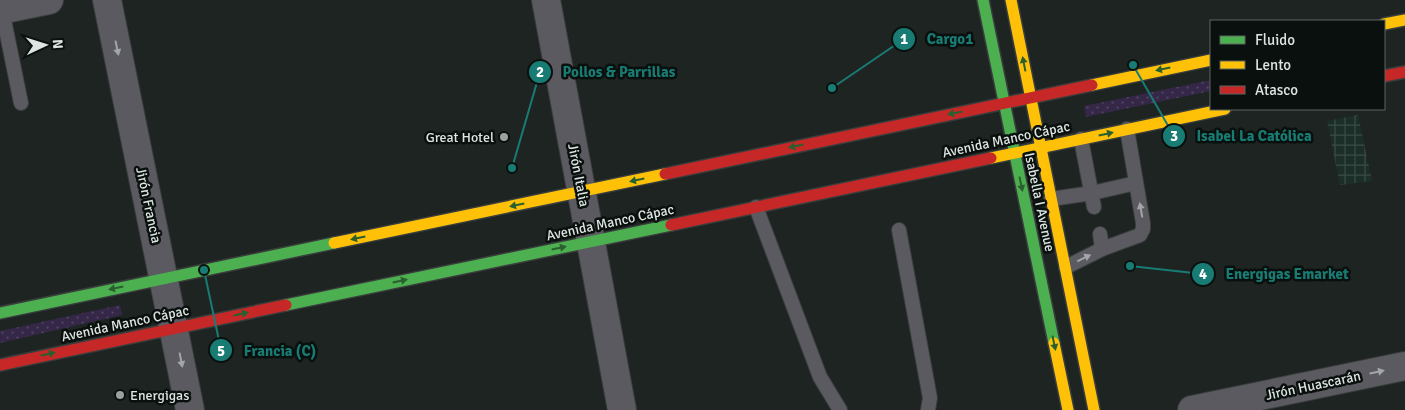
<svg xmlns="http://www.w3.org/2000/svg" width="1405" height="410" viewBox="0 0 1405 410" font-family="Signika,sans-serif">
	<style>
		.industrial { fill: url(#industrial-grid) }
		.grass { fill: url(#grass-dots) }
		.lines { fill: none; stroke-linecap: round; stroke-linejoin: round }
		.lane-casing { stroke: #393e3d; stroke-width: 16 }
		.street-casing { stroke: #393e3d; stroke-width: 30 }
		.fast-casing { stroke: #393e3d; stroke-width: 14 }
		.slow-casing { stroke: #393e3d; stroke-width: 14 }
		.jam-casing { stroke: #393e3d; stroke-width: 14 }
		.lane { stroke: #5b5a60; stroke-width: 14 }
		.street { stroke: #5b5a60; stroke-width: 28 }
		.fast { stroke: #4caf50; stroke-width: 11 }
		.slow { stroke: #ffc107; stroke-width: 11 }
		.jam { stroke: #c62828; stroke-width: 11 }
		.oneway { fill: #a2a6a8 }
		.oneway2 { fill: #2a602e }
		.poi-dot { fill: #9aa19f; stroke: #09100d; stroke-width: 2 }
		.labels { text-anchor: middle; stroke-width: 5; stroke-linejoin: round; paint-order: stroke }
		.poi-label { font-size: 14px; fill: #dce5e2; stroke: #09100d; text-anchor: end }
		.street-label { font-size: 14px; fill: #dce5e2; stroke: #09100d }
		.leader { fill: none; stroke: #197c74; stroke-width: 2 }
		.callout-dot { fill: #197c74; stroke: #09100d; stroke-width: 2 }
		.mark-label { font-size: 15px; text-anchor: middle; font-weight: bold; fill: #fff }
		.callout-label { font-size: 15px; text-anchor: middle; font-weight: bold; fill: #197c74; stroke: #09100d; stroke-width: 5; stroke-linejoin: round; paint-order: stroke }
	</style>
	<defs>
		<pattern id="industrial-grid" width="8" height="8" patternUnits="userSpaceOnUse" patternTransform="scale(1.25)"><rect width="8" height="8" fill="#1b2e27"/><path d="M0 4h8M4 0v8" fill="none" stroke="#3c4c46"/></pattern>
		<pattern id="grass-dots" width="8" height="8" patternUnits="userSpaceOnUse" patternTransform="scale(1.25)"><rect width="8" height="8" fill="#352747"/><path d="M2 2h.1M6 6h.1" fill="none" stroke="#524661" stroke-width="1.8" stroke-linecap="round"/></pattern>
	</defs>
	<rect width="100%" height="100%" fill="#1e2422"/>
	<polygon class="industrial" points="1358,115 1372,181 1340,185 1327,121"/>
	<g class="grass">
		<polygon points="1211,80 1211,91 1086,117 1084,106"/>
		<polygon points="120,305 122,315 0,343 0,331"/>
	</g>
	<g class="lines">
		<g class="lane-casing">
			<g id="lane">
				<polyline points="2,10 21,103"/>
				<polyline points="1081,139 1094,207"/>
				<polyline points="1051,199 1092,193 1136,183"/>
				<polyline points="756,207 820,377 840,410"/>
				<polyline points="899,230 930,398 928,410"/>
				<polyline points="1100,234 1102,249"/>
				<polyline points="1066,267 1102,249 1140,235 1143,229 1143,223 1127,129"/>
			</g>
		</g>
		<g class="street-casing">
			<g id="street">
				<polyline points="107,0 190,410"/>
				<polyline points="546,0 622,410"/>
				<polyline points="0,10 49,0"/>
				<polyline points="1192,410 1405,366"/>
			</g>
		</g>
		<g class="fast-casing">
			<g id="fast">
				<polyline points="983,0 1054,343"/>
				<polyline points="286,305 671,225"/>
				<polyline points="0,313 334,243"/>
			</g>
		</g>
		<g class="slow-casing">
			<g id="slow">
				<polyline points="1011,0 1094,410"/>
				<polyline points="1384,24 1405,20"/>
				<polyline points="1092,85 1211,60"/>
				<polyline points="991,158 1225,109"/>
				<polyline points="334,243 665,174"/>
				<polyline points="1054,343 1068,410"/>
			</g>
		</g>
		<g class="jam-casing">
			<g id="jam">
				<polyline points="1384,76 1405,72"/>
				<polyline points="665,174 1092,85"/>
				<polyline points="671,225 991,158"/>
				<polyline points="0,365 286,305"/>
			</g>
		</g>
		<use href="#lane" class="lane"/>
		<use href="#street" class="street"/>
		<use href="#fast" class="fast"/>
		<use href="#slow" class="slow"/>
		<use href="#jam" class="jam"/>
	</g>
	<defs><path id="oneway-solid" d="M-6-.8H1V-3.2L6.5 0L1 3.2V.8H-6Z" transform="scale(1.25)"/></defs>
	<g class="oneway">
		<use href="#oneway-solid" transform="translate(117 48) rotate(78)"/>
		<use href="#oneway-solid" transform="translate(1141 210) rotate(-100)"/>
		<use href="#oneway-solid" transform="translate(1084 258) rotate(-26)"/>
		<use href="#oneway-solid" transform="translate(181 360) rotate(79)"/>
		<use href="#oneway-solid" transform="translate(1377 372) rotate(-12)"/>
	</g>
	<g class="oneway2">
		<use href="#oneway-solid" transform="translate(1024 64) rotate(-101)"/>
		<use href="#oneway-solid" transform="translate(1163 69) rotate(168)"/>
		<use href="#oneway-solid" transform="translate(955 113) rotate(168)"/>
		<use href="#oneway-solid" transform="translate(1106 134) rotate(-12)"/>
		<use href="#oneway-solid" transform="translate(796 146) rotate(168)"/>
		<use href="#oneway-solid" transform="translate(637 180) rotate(168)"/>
		<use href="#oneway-solid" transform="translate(1021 184) rotate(78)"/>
		<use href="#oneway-solid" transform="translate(517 205) rotate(168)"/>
		<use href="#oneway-solid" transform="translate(358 238) rotate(168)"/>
		<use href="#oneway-solid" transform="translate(559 248) rotate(-12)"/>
		<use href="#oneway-solid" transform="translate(400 281) rotate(-12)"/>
		<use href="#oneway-solid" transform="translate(116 288) rotate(168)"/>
		<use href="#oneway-solid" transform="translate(241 314) rotate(-12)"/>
		<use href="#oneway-solid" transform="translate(1054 343) rotate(78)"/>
		<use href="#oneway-solid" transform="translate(48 354) rotate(-12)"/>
	</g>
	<g class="poi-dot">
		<circle cx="504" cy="137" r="5"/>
		<circle cx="120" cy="395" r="5"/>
	</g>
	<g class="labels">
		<g class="poi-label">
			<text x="494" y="142">Great Hotel</text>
			<text x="130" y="400" text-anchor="start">Energigas</text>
		</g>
		<g class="street-label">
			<text transform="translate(1006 139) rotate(-12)" y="5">Avenida Manco Cápac</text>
			<text transform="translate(579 175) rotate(79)" y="5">Jirón Italia</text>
			<text transform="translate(1040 202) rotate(78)" y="5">Isabella I Avenue</text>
			<text transform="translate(149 205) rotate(78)" y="5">Jirón Francia</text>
			<text transform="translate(610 222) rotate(-12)" y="5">Avenida Manco Cápac</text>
			<text transform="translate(125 323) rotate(-12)" y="5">Avenida Manco Cápac</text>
			<text transform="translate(1313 385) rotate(-12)" y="5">Jirón Huascarán</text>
		</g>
	</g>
	<path class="leader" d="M832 88L904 39M512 168L540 72M1133 65L1174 136M1130 266L1203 274M204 270L221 350"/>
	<g class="callout-dot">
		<circle cx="832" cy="88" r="5"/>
		<circle cx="512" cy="168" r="5"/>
		<circle cx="1133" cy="65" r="5"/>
		<circle cx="1130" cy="266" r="5"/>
		<circle cx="204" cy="270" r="5"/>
		<circle cx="904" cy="39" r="12"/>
		<circle cx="540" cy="72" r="12"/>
		<circle cx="1174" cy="136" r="12"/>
		<circle cx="1203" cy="274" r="12"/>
		<circle cx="221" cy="350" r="12"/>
	</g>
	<g class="mark-label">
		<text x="904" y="44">1</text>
		<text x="540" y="77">2</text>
		<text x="1174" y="141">3</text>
		<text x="1203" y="279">4</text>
		<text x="221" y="356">5</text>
	</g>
	<g class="callout-label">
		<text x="950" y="44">Cargo1</text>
		<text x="619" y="77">Pollos &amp; Parrillas</text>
		<text x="1254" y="141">Isabel La Católica</text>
		<text x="1287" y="279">Energigas Emarket</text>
		<text x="280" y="356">Francia (C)</text>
	</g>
	<rect x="1210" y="20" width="175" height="90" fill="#09100d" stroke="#5d6562"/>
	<rect x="1220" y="36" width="25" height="8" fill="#4caf50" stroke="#5d6562"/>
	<text x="1255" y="45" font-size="15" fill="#dce5e2">Fluido</text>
	<rect x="1220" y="61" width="25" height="8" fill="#ffc107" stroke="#5d6562"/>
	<text x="1255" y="70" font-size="15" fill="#dce5e2">Lento</text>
	<rect x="1220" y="86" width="25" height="8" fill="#c62828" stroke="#5d6562"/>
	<text x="1255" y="95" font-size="15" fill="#dce5e2">Atasco</text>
	<g transform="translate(45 45) rotate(86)" stroke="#09100d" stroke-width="4" paint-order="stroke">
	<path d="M0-4L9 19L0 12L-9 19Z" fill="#dce5e2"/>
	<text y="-8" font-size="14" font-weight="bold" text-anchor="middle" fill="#dce5e2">N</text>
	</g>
</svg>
